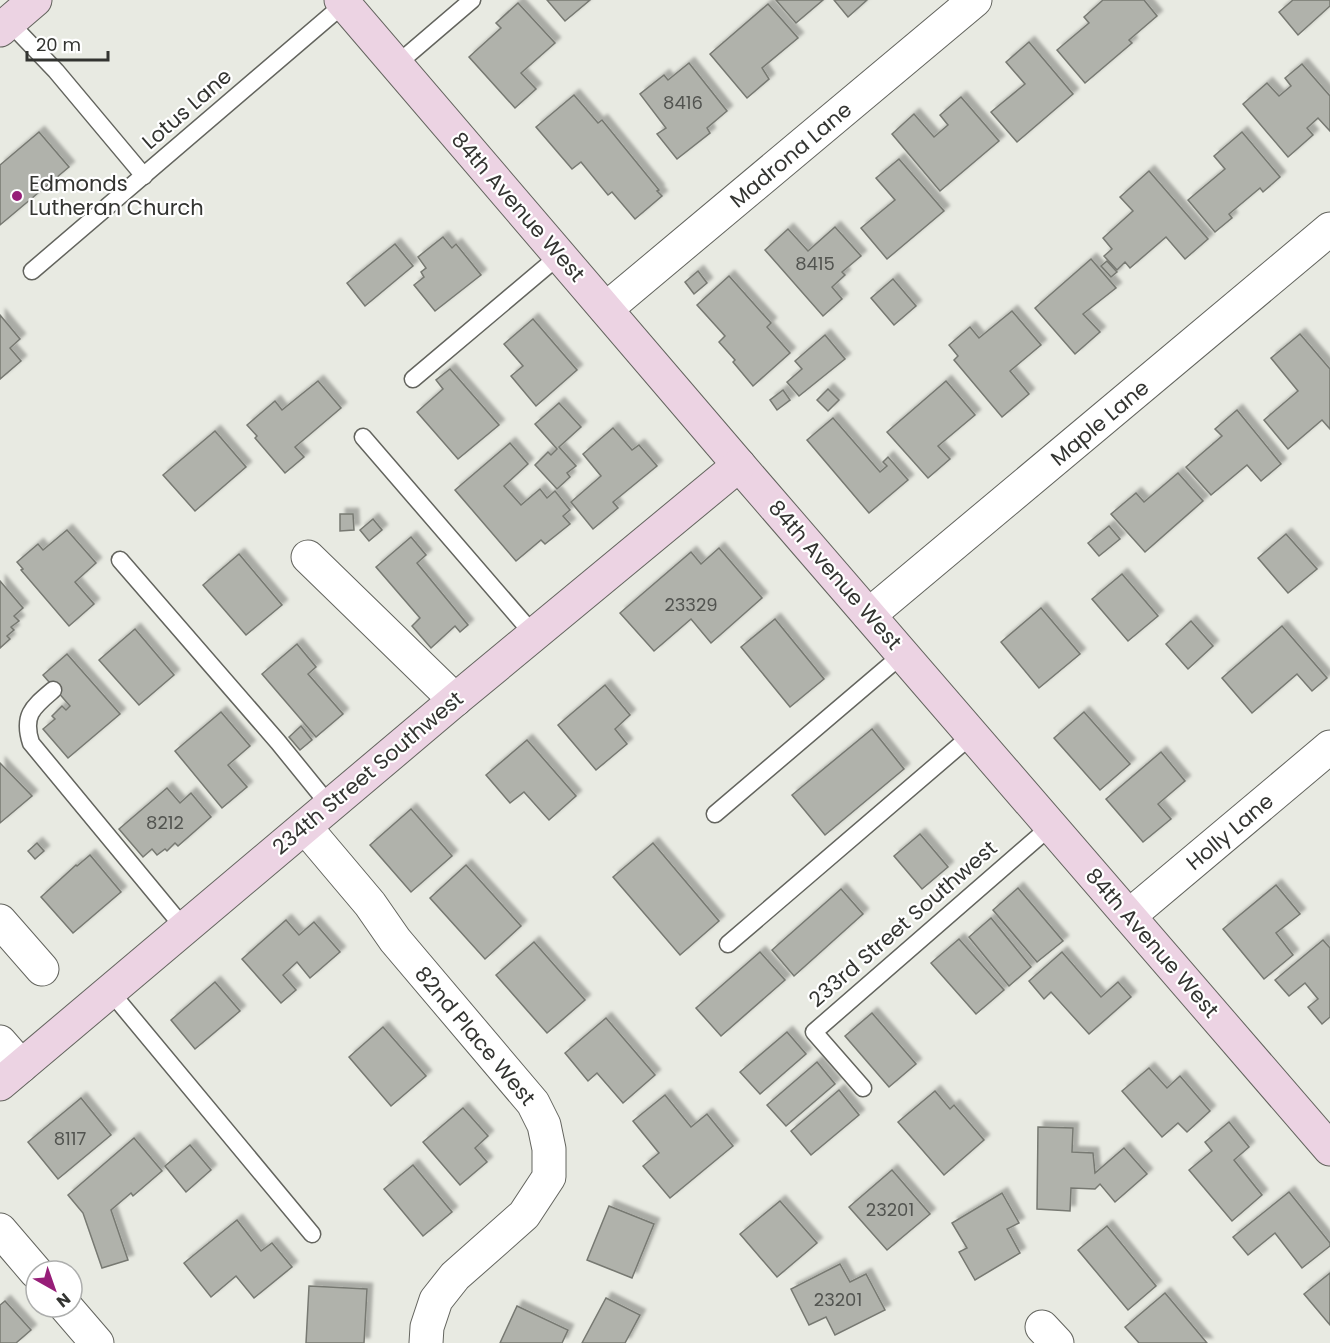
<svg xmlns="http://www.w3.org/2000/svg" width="1330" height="1343" viewBox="0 0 1330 1343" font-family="Poppins,sans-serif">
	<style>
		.building { fill: #b0b2ab; stroke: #777972; stroke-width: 1.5; filter: url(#shadow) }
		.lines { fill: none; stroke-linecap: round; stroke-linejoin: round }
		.lane-casing { stroke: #63645e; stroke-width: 19 }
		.street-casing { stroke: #63645e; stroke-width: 35 }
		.secondary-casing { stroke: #63645e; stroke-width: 35 }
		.lane { stroke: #fff; stroke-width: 16 }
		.street { stroke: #fff; stroke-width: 33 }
		.secondary { stroke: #ecd3e3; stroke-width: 33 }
		.poi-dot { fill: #971e78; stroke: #fff; stroke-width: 2 }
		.labels { text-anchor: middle; stroke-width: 4.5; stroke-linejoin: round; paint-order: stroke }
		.number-label { font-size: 18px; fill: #525450 }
		.street-label { font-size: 21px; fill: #333431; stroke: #fff }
		.poi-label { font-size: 21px; fill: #333431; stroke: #fff; text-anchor: start }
	</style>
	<defs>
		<filter id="shadow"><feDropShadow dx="5.5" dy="-5.5" stdDeviation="1.5" flood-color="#0004"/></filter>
	</defs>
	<rect width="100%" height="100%" fill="#e8eae2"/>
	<g class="building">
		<polygon points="547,0 590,0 565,21"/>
		<polygon points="776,0 823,0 796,23"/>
		<polygon points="834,0 867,0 848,17"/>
		<polygon points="1103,0 1144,0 1157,16 1129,40 1132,43 1085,83 1057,50 1089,23 1084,17"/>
		<polygon points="1293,0 1330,0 1330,6 1298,35 1279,12"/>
		<polygon points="518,3 555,43 521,73 536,89 515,108 469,57 501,28 496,23"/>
		<polygon points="768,4 798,38 762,68 769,79 747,98 710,54"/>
		<polygon points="1029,42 1073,94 1017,142 991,112 1025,84 1006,62"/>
		<polygon points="689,63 727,111 707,128 710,133 677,159 657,134 666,128 640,94 664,75 668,80"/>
		<polygon points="1302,64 1330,96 1330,131 1318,118 1307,128 1313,135 1288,157 1243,104 1267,83 1279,96 1291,86 1285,78"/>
		<polygon points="574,95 598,123 602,120 659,190 657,191 662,196 635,219 612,192 608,195 581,162 572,169 536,127"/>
		<polygon points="961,97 999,141 940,191 892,134 914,114 934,137 948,125 940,115"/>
		<polygon points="39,132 69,167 0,225 0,165"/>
		<polygon points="1242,132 1280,177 1263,192 1260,188 1229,214 1232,218 1215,232 1188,200 1225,169 1214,156"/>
		<polygon points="899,159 944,211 887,259 861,228 895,200 876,178"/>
		<polygon points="1149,171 1208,239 1185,259 1166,237 1130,268 1125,262 1117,270 1104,256 1112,249 1103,238 1133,211 1120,197"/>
		<polygon points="835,227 861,256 842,272 845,275 832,287 842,299 823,316 765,250 788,229 808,251"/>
		<polygon points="443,237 452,248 456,244 481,275 435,311 414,285 424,277 421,272 426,268 418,257"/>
		<polygon points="395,244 413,266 365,306 347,283"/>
		<polygon points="1091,259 1116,288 1083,314 1100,332 1075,354 1035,308"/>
		<polygon points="1107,261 1117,272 1111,277 1101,266"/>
		<polygon points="698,271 707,283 694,294 685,282"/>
		<polygon points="729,276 771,323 767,327 790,353 753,386 733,362 735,360 719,342 725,336 697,305"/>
		<polygon points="893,279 916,306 894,325 871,298"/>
		<polygon points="1012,311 1041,345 1010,371 1029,394 1002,417 954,360 958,356 949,345 970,327 979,338"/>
		<polygon points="0,315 20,339 10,348 21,361 0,379"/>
		<polygon points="533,319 577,370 536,406 511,376 523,366 504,344"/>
		<polygon points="1300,334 1330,369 1330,429 1322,420 1288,449 1264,420 1298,391 1271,358"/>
		<polygon points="825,335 845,359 799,396 787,382 802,369 795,361"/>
		<polygon points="450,369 499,425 458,459 417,412 443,389 436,380"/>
		<polygon points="318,381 341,408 295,447 304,457 285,473 255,438 257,436 247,425 275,401 282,410"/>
		<polygon points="946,381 975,415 938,446 950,459 928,478 887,432"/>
		<polygon points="828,389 839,400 828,411 817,400"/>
		<polygon points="783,390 790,400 777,410 770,400"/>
		<polygon points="559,403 581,427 559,447 576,466 567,473 570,477 557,489 535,465 548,452 551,455 557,449 535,424"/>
		<polygon points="1237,410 1281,464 1261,481 1247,465 1211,495 1186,467 1222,436 1215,429"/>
		<polygon points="833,418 880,472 887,466 883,462 888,457 908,480 869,513 807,440"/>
		<polygon points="613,428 632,450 639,445 657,466 613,502 618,508 593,529 571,502 601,476 583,454"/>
		<polygon points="215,431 246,467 195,511 163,475"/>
		<polygon points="510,443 528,464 504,486 521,505 540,489 547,498 555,491 570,510 563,516 570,524 545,544 541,540 516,561 455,490"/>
		<polygon points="1178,473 1203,501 1145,552 1111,514 1136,493 1144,502"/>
		<polygon points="340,514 353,514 354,530 340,531"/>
		<polygon points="373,519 382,530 369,541 360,530"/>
		<polygon points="1109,526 1120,539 1099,556 1088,543"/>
		<polygon points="67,530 96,563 75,582 94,604 69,626 21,570 23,569 17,562 38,544 43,550"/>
		<polygon points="1286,534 1317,569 1288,593 1258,558"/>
		<polygon points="411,537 426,555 417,563 468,625 460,632 455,626 431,648 412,626 420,618 376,567"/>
		<polygon points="719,548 762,598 711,643 691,619 654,651 620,613 691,552 701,564"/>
		<polygon points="239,554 282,605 246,635 203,585"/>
		<polygon points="1122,574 1158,616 1128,641 1092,599"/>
		<polygon points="0,581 23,608 14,616 19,621 11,627 14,630 7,636 10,639 0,648"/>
		<polygon points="1041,608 1080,654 1039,688 1001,642"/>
		<polygon points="775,619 824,679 790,707 741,647"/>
		<polygon points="1191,621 1213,646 1188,669 1166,644"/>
		<polygon points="1282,626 1327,678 1312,691 1297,674 1252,713 1222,678"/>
		<polygon points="135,629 174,675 139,705 99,660"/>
		<polygon points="297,644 316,667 308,674 343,714 316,737 262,674"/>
		<polygon points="67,654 120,714 68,758 43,729 55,719 52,716 62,706 66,710 70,706 43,675"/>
		<polygon points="605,685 630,715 615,729 627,744 596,770 558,725"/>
		<polygon points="221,712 250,746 228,765 247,787 222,808 175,751"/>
		<polygon points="1084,712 1130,764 1100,790 1054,738"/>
		<polygon points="301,726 312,740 300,750 289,737"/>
		<polygon points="872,729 904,769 825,835 792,795"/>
		<polygon points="527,740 576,796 549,820 524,792 510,803 486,775"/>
		<polygon points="1161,752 1185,781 1158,804 1171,819 1143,842 1106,799"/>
		<polygon points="0,763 32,796 0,823"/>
		<polygon points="167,788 180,803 191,793 211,817 178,846 175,843 167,851 165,849 157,855 152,849 143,857 119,829"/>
		<polygon points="411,809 452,856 411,892 370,845"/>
		<polygon points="920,834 948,867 922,889 894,856"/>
		<polygon points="37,843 44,851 35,859 28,851"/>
		<polygon points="653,843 719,921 680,955 613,877"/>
		<polygon points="90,855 121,892 73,933 41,897 76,865 77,866"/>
		<polygon points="466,865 521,926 485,959 430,898"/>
		<polygon points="1276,885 1300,914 1276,933 1293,955 1264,979 1223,929"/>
		<polygon points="1018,888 1063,941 1037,962 993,910"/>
		<polygon points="841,889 863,914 794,976 772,950"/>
		<polygon points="991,918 1031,967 1009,986 969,937"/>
		<polygon points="286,920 299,935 314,922 340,952 310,978 297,962 283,975 296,990 281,1003 242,959"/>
		<polygon points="959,939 1004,990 976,1014 931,963"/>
		<polygon points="1323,940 1330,948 1330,1017 1322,1024 1308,1007 1318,999 1305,983 1289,996 1275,980"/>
		<polygon points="534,942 585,1000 547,1033 496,975"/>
		<polygon points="760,952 785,980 721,1036 696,1008"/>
		<polygon points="1062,952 1101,997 1118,982 1131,997 1089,1034 1051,992 1044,999 1029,981"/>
		<polygon points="215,982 240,1011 195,1049 171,1020"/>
		<polygon points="872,1013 916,1064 889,1087 845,1036"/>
		<polygon points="606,1018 655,1075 623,1103 597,1073 588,1081 565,1053"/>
		<polygon points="383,1027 426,1076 391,1106 349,1057"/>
		<polygon points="787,1032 806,1054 760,1094 740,1072"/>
		<polygon points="817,1062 835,1084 786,1126 767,1105"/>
		<polygon points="1149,1068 1167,1088 1180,1076 1210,1111 1187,1132 1178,1123 1162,1137 1122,1091"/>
		<polygon points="839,1090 859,1115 811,1155 791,1131"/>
		<polygon points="935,1091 950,1109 954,1105 984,1140 944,1175 898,1122"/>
		<polygon points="665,1095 691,1127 707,1114 733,1146 670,1198 643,1166 659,1153 633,1121"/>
		<polygon points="81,1098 111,1135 58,1179 28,1142"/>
		<polygon points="463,1108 488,1136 475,1148 487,1162 460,1185 423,1142"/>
		<polygon points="1229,1122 1249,1147 1234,1160 1262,1195 1232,1221 1189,1170 1212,1151 1205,1142"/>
		<polygon points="1038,1127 1073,1128 1072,1152 1093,1153 1095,1173 1124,1148 1147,1174 1115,1202 1100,1184 1095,1189 1071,1188 1070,1211 1037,1209"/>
		<polygon points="134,1138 162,1171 133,1196 131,1193 111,1210 128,1260 102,1268 83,1213 68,1195"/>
		<polygon points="190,1145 211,1170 186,1192 165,1166"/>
		<polygon points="413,1165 452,1212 423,1236 384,1189"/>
		<polygon points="892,1170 930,1214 887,1250 849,1207"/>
		<polygon points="1289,1192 1330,1243 1330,1246 1302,1268 1275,1233 1248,1255 1233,1237"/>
		<polygon points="1002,1193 1019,1223 1007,1229 1020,1253 975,1280 959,1252 967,1248 952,1223"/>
		<polygon points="780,1201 817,1243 777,1277 740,1234"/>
		<polygon points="609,1206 654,1224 632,1278 587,1260"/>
		<polygon points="237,1220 261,1251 272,1243 292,1267 254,1298 236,1276 211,1297 184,1263"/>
		<polygon points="1107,1226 1156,1286 1128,1310 1078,1250"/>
		<polygon points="840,1264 850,1282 866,1274 885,1310 835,1335 826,1317 809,1325 791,1289"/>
		<polygon points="1330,1273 1330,1325 1304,1294"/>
		<polygon points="309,1286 367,1289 364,1343 306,1343"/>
		<polygon points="1165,1293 1207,1343 1139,1343 1125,1327"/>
		<polygon points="606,1298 640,1315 625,1343 582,1343"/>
		<polygon points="5,1301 31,1330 16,1343 0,1343 0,1305"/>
		<polygon points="517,1306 568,1330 562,1343 500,1343"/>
	</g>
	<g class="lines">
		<g class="lane-casing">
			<g id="lane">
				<polyline points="9,22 56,71 144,176"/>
				<polyline points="396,65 472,0"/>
				<polyline points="32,271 344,4"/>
				<polyline points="413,379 560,255"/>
				<polyline points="363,437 534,635"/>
				<polyline points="120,560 278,742 330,806"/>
				<path d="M53 690C33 707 22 715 31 743L184 928"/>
				<polyline points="715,814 903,654"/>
				<polyline points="728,944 973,734"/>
				<polyline points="110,991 312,1234"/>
				<polyline points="863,1088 814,1032 1051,826"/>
			</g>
		</g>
		<g class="street-casing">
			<g id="street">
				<polyline points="606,309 975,0"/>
				<polyline points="308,557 455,700"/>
				<polyline points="869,615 1330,229"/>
				<polyline points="305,827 370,904 395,940 533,1103 544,1125 549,1149 549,1177 524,1215 455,1276 436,1300 427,1327 426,1343"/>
				<polyline points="1129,916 1330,747"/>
				<polyline points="0,921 42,969"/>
				<polyline points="0,1042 21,1066"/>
				<polyline points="0,1230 36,1272"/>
				<polyline points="66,1307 97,1343"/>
				<polyline points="1042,1327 1057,1343"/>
			</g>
		</g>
		<g class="secondary-casing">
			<g id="secondary">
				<polyline points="341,0 739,465 1330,1149"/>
				<polyline points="0,30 35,0"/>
				<polyline points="0,1084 455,700 739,465"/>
			</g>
		</g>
		<use href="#lane" class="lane"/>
		<use href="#street" class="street"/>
		<use href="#secondary" class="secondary"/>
	</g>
	<circle class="poi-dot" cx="17" cy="196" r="6"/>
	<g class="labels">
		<g class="number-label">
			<text x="683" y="109">8416</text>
			<text x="815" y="270">8415</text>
			<text x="691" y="611">23329</text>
			<text x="165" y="829">8212</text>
			<text x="70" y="1145">8117</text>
			<text x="890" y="1216">23201</text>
			<text x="838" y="1306">23201</text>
		</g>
		<g class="street-label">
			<text transform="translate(187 109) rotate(-41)" y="7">Lotus Lane</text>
			<text transform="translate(791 155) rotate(-40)" y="7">Madrona Lane</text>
			<text transform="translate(518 207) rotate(49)" y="7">84th Avenue West</text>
			<text transform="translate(1100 423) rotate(-40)" y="7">Maple Lane</text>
			<text transform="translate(835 575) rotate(49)" y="7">84th Avenue West</text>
			<text transform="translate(368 773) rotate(-40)" y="7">234th Street Southwest</text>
			<text transform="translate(1230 832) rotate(-40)" y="7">Holly Lane</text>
			<text transform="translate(903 924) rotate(-41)" y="7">233rd Street Southwest</text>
			<text transform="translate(1152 943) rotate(49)" y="7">84th Avenue West</text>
			<text transform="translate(475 1036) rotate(50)" y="7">82nd Place West</text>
		</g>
		<g class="poi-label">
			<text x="29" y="191">Edmonds<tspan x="29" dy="24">Lutheran Church</tspan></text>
		</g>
	</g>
	<g transform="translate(54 1289) rotate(140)"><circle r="28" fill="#ffffff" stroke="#adaead" stroke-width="1.5"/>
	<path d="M0-4.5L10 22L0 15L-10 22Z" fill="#971e78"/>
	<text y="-9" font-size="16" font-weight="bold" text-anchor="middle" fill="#333431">N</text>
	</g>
	<path d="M27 51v9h81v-9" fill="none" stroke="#333431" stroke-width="3"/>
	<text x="36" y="51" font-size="18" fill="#333431" stroke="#ffffff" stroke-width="4.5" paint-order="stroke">20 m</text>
</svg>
